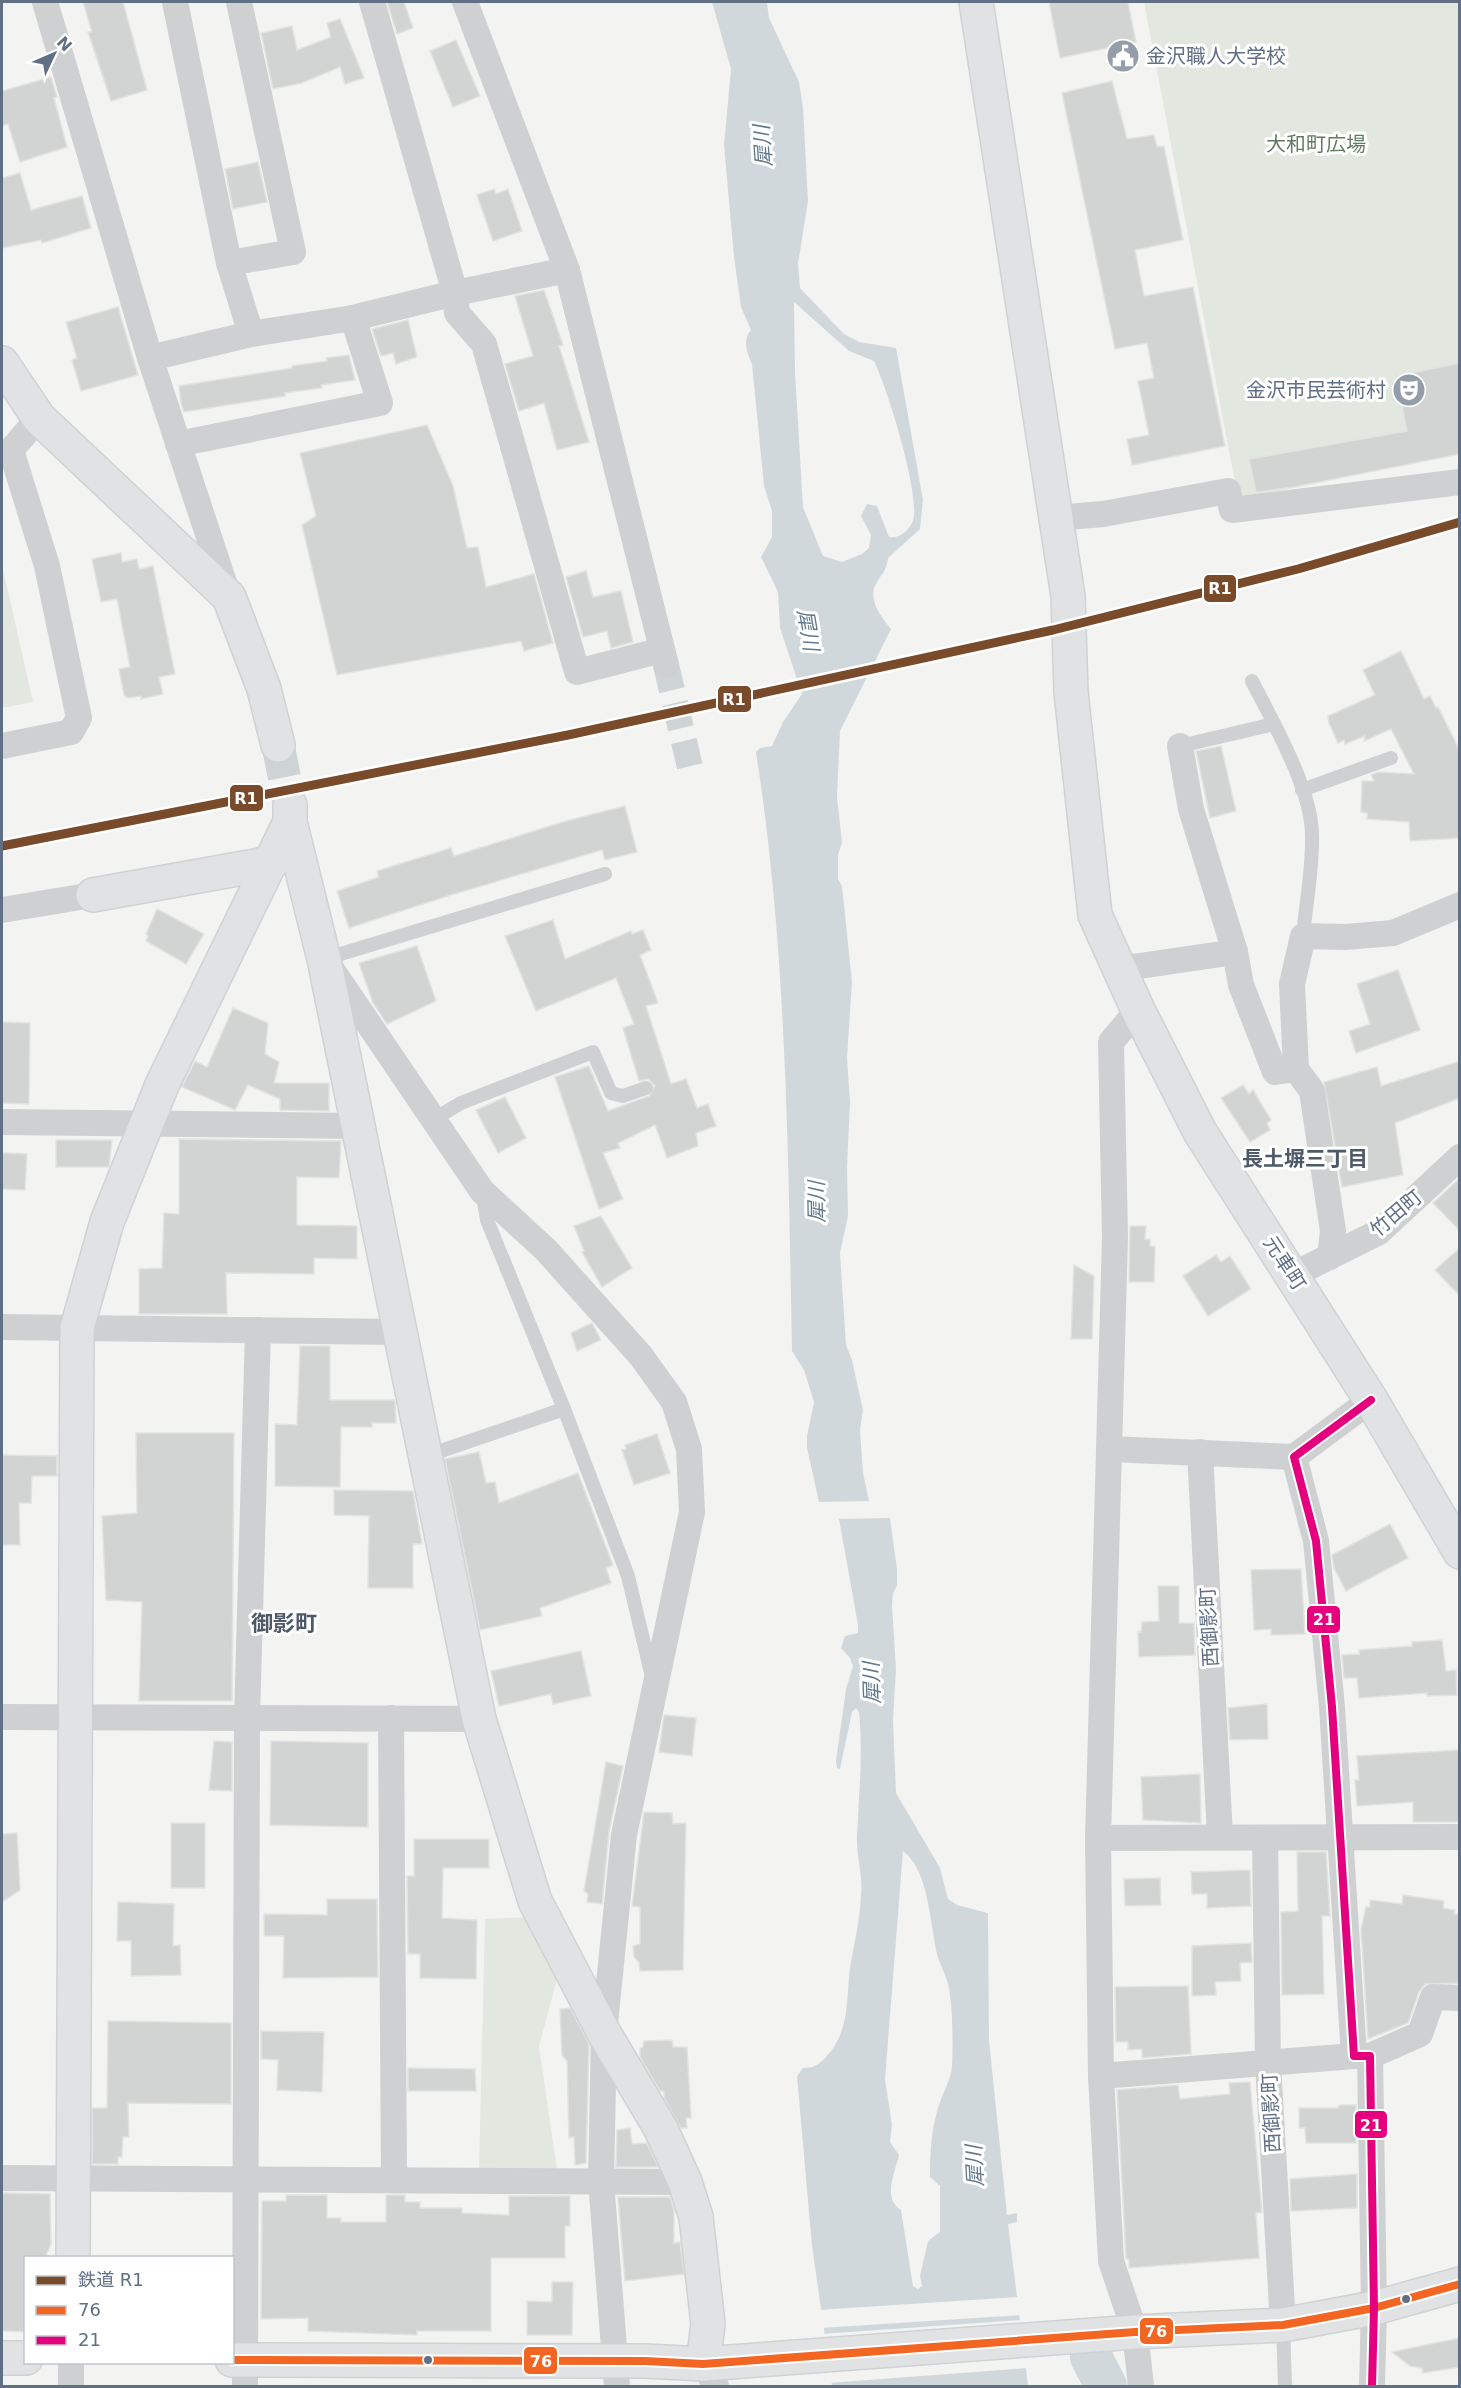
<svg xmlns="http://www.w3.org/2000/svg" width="1461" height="2388" viewBox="0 0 1461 2388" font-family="'DejaVu Sans','Noto Sans JP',sans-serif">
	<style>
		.green { fill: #e2e7df }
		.water { fill: #d1d8db; fill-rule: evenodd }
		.pier { fill: #f3f4f1 }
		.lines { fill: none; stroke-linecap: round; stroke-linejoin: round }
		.river { stroke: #d1d8db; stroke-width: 42 }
		.building { fill: #d2d4d3; stroke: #e2e3e1; stroke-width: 1.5 }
		.street-tunnel { stroke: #ced3d6; stroke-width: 26; stroke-dasharray: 26 13; stroke-linecap: butt }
		.secondary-tunnel { stroke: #ced3d6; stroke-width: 33; stroke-dasharray: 33 16; stroke-linecap: butt }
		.secondary-casing { stroke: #cfd2d3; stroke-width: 36 }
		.lane { stroke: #cfd0d1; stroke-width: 14 }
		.street { stroke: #cfd0d1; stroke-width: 26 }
		.secondary { stroke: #e1e2e3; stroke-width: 33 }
		.bus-1-casing { stroke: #fff; stroke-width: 12 }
		.bus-2-casing { stroke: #fff; stroke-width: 12 }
		.bus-1 { stroke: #f26522; stroke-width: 8 }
		.bus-2 { stroke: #e5007d; stroke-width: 8 }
		.rail-1-casing { stroke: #fff; stroke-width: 14 }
		.rail-1 { stroke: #7a4b2a; stroke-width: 9 }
		.bus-dot { fill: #616f85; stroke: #fff; stroke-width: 2 }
		.labels { text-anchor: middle; stroke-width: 6; stroke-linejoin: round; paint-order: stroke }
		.poi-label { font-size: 20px; fill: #616f85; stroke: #fff; text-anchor: start }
		.park-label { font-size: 20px; fill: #627b60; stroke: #fff }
		.street-label { font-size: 20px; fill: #616f85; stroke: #fff }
		.water-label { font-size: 21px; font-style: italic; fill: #61798a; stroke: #fff }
		.neighbourhood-label { font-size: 21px; font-weight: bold; fill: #4f5a69; stroke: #fff }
		.quarter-label { font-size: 22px; font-weight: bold; fill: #4f5a69; stroke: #fff }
		.line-badge { stroke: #fff; stroke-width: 2 }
		.badge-label { font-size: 16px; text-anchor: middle; font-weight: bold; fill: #fff }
	</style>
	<rect width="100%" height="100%" fill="#f3f4f1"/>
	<g class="green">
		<polygon points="1144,2 1459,2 1459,452 1244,499 1237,493"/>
		<polygon points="2,565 33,702 2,708"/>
		<polygon points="527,1917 559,1972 539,2046 557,2170 479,2171 485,1919"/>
	</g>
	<path class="water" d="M712 2 767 3 769 18 799 82 803 108 808 201 798 264 800 288 844 334 859 342 896 348 923 500 920 529 888 558C887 571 881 574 876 584 867 600 882 618 891 629L840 731 837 797 842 842 838 855V879L842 886 852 982 847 1058 850 1102 847 1167 848 1216 840 1253 846 1345 852 1360 863 1410 860 1429 863 1473 869 1501 890 1518 897 1569V1586L893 1593 892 1605 896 1669 893 1720 896 1793 940 1868 948 1899 957 1905 988 1913 989 2040 1007 2215 1017 2213V2222L1008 2224 1028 2386H832L812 2246 797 2076 803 2068C813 2068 819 2065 826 2057 852 2029 845 1997 851 1962 855 1940 860 1918 861 1895 863 1875 856 1855 857 1835 859 1794 863 1753 859 1712L856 1708 852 1712 840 1769 837 1768 836 1761 846 1689 853 1666 850 1658 841 1648 845 1636 858 1633V1625L839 1519 819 1502 807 1448V1436L814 1402 804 1370 792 1351C788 1151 787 950 756 752L760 748 772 746 783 722 802 694 780 628 778 592 761 557 772 537V511L764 486 752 364C747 353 742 340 751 330L741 307 734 257 724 145 731 69ZM794 302 849 351 874 361C888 390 917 485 914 515 913 527 902 539 889 537L877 506 867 504 861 516 871 535 869 548 862 554 842 562 823 556 803 507 795 372ZM903 1851C930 1871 930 1929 938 1958 941 1967 946 1975 948 1984 953 2004 953 2046 952 2066 951 2080 943 2092 939 2105 931 2129 930 2154 930 2177L940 2186V2232L928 2241 920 2276 922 2286 918 2289 913 2286 901 2210C882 2198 895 2173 899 2155L890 2142 892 2125 885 2079Z"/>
	<g class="pier">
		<polygon points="874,1501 893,1518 834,1519 816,1502"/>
		<polygon points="1018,2297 1020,2315 820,2328 818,2310"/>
		<polygon points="1021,2320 1028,2368 828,2383 821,2334"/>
	</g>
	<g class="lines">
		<polyline class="river" points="1091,2357 1106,2386"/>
	</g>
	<g class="building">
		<polygon points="83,2 123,2 147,90 111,101 88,32 92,32"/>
		<polygon points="387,2 404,2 413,28 397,34"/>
		<polygon points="1049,2 1128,2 1136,42 1060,58"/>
		<polygon points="340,19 364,78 345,84 340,67 302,83 273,89 261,33 292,26 297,50 331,37 327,23"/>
		<polygon points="456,40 480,96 453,107 430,51"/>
		<polygon points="51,77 57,97 54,98 67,147 20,162 8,124 2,126 2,91"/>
		<polygon points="1112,81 1127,139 1154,135 1157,147 1164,146 1183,240 1135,250 1144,296 1193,287 1225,446 1132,465 1127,439 1149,435 1138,381 1154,378 1147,343 1115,349 1062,93"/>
		<polygon points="258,162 267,202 233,209 225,169"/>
		<polygon points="20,173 31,210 82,196 91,228 42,243 41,240 2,248 2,178"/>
		<polygon points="494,189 496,194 508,189 522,231 493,241 477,195"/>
		<polygon points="544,290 563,345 559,346 589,442 557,450 544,403 519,411 505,364 533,356 515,296"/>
		<polygon points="118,307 138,375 81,391 72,360 77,358 66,322"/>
		<polygon points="408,320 417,357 396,364 393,353 381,356 372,329"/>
		<polygon points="349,355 355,380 321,385 322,388 285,393 285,396 184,412 181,403 179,386 292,368 292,366 327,361 326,358"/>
		<polygon points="1460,363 1460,454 1294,487 1256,492 1249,459 1407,431 1396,376"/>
		<polygon points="427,425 453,486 467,548 478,547 486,587 534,574 553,643 524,651 521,641 337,675 302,525 316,516 300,453"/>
		<polygon points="121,553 122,562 137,559 139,569 153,566 175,674 159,677 163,694 141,699 141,696 128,698 124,695 119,669 130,667 117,599 101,602 92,559"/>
		<polygon points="586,571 593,597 621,591 633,642 611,648 607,631 583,637 566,577"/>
		<polygon points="1401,651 1424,699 1430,696 1436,708 1438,707 1460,751 1460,838 1410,841 1409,822 1367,819 1367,813 1361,812 1362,781 1374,781 1371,775 1378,772 1414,774 1391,729 1364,741 1365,736 1345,744 1344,740 1338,743 1329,723 1328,716 1375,695 1363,670"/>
		<polygon points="1221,746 1236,811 1210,818 1196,751"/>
		<polygon points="625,806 637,852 605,860 602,850 451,895 349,928 337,891 379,877 377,871 451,848 454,856 566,821"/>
		<polygon points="157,909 204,934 186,964 146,941 148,936 146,934"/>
		<polygon points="553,920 565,959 631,931 632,934 643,930 651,950 640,955 658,1003 646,1006 671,1084 686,1079 697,1108 708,1104 716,1126 696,1133 698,1146 667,1158 655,1125 618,1143 620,1148 603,1153 623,1199 599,1209 555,1077 589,1066 608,1111 649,1096 655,1086 648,1079 639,1081 623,1028 634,1024 616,978 536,1011 505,936"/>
		<polygon points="417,946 436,1001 387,1024 373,1003 359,963"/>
		<polygon points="1398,970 1420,1030 1356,1053 1349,1031 1370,1024 1357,984"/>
		<polygon points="233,1008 268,1023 265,1054 279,1062 274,1083 329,1083 329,1111 280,1110 280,1099 248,1085 235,1110 182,1087 195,1061 207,1067"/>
		<polygon points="2,1022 30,1023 29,1104 2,1103"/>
		<polygon points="1460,1061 1460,1098 1395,1123 1403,1175 1342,1187 1324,1082 1377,1067 1381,1086"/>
		<polygon points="1243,1085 1249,1094 1253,1090 1271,1120 1267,1123 1270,1130 1250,1142 1221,1098"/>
		<polygon points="505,1097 526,1138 498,1153 476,1110"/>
		<polygon points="179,1139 341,1141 339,1178 297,1177 297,1225 357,1226 357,1259 314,1258 314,1274 226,1273 227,1314 139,1314 139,1269 162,1268 164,1213 179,1214"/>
		<polygon points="56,1140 112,1140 109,1167 56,1167"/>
		<polygon points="2,1153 27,1154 25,1190 2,1189"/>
		<polygon points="1460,1178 1460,1231 1433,1203"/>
		<polygon points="601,1216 632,1268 602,1287 582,1252 584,1251 574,1226"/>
		<polygon points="1130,1226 1146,1226 1145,1239 1150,1239 1150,1246 1155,1246 1154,1282 1129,1282"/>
		<polygon points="1460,1248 1460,1296 1435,1270"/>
		<polygon points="1216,1255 1221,1262 1230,1256 1251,1289 1208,1316 1183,1276"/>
		<polygon points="1074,1265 1094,1276 1092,1339 1071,1339"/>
		<polygon points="592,1323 601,1340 577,1351 571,1333"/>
		<polygon points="300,1346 330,1346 330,1400 395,1400 396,1423 372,1423 372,1427 341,1427 340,1487 275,1486 275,1424 297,1425"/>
		<polygon points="136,1433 234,1433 232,1701 139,1701 142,1602 106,1600 102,1516 137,1513"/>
		<polygon points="657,1434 670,1473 634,1485 622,1450 626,1449 625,1445"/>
		<polygon points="479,1452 486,1483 495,1482 499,1503 578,1473 613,1565 606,1568 611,1583 540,1608 542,1616 480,1630 445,1459"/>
		<polygon points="2,1455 57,1456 57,1476 32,1476 31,1503 19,1503 20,1545 2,1545"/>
		<polygon points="334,1490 413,1491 422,1544 413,1544 413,1588 368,1588 369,1516 334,1515"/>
		<polygon points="1390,1524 1408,1558 1346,1591 1334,1568 1332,1555"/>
		<polygon points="1301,1569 1305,1634 1271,1635 1271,1629 1254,1630 1251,1570"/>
		<polygon points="1158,1586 1179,1586 1179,1623 1194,1623 1195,1655 1139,1657 1138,1632 1141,1632 1142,1622 1159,1621"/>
		<polygon points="1442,1640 1446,1671 1456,1670 1457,1695 1427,1696 1427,1693 1359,1698 1357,1678 1344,1678 1342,1655 1359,1654 1359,1650 1412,1646 1412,1642"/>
		<polygon points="581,1651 591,1696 553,1704 551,1694 499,1706 491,1671"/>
		<polygon points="1267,1704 1268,1739 1230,1740 1228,1708"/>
		<polygon points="664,1715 696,1718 692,1756 659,1752"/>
		<polygon points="214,1741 232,1742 232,1791 209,1790"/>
		<polygon points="271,1741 368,1743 368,1827 270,1825"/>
		<polygon points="1460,1750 1460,1822 1413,1822 1413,1802 1357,1806 1355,1780 1359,1780 1357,1756"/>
		<polygon points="606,1762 623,1766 609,1832 602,1904 587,1902 588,1894 584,1891"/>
		<polygon points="1200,1774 1201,1823 1143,1820 1141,1777"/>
		<polygon points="644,1812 672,1813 673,1824 686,1823 683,1970 640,1971 639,1962 634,1957 633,1946 640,1944 640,1907 632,1906"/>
		<rect x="171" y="1823" width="34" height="65"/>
		<polygon points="17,1833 20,1890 2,1902 2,1834"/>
		<polygon points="414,1839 489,1839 489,1868 443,1868 442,1918 477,1920 476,1979 420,1978 420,1954 408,1954 407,1876 414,1876"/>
		<polygon points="1297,1852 1326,1852 1330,1916 1322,1916 1324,1994 1282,1995 1281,1912 1298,1911"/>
		<polygon points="1250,1870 1251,1906 1207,1908 1207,1894 1192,1894 1191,1872"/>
		<polygon points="1160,1878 1161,1905 1125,1906 1124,1879"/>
		<polygon points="1403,1895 1444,1901 1443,1908 1455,1910 1454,1914 1460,1914 1460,1983 1425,1984 1419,1992 1408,2023 1368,2039 1361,1929 1366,1907 1370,1907 1370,1900 1402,1904"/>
		<polygon points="327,1899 377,1899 378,1977 283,1978 284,1936 264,1936 264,1914 327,1915"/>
		<polygon points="118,1902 174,1904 173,1946 180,1945 181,1975 131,1976 131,1941 117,1941"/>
		<polygon points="1251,1943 1252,1962 1240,1963 1241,1981 1215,1982 1216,1995 1192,1996 1192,1946"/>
		<polygon points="1188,1986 1191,2054 1142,2058 1142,2049 1128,2050 1128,2042 1116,2042 1115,1987"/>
		<polygon points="570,2008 589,2044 586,2163 575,2165 574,2137 569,2138 567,2061 562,2055 560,2009"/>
		<polygon points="108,2021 231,2023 231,2104 128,2103 129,2137 123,2137 122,2157 118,2157 118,2164 92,2164 92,2108 107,2108"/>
		<polygon points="261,2031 324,2032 322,2092 277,2090 278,2060 261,2059"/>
		<polygon points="672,2040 673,2047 687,2047 691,2118 686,2118 687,2128 681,2128 664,2098 664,2091 660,2091 640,2057 640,2048 643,2047 644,2041"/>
		<polygon points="408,2068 475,2069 476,2091 408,2091"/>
		<polygon points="1250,2082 1262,2212 1256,2213 1259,2258 1129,2268 1129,2260 1126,2258 1117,2090 1178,2085 1180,2099 1230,2094 1229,2083"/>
		<polygon points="1339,2105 1356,2105 1356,2143 1306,2143 1305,2128 1299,2128 1299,2108 1338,2108"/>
		<polygon points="630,2128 632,2144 647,2143 658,2167 616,2167 617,2130"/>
		<polygon points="1357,2174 1357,2208 1291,2211 1290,2179"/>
		<polygon points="2,2193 50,2194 51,2244 45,2258 26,2258 26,2332 2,2331"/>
		<polygon points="286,2195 327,2195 327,2218 341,2218 341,2222 386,2222 386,2195 405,2195 405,2202 420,2202 420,2208 462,2208 462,2213 509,2215 509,2196 570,2196 570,2226 565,2226 565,2258 491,2258 491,2331 417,2331 417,2335 308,2331 308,2318 261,2319 262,2201 286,2201"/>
		<polygon points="618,2197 670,2197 674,2210 674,2243 680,2242 684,2274 625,2281"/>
		<polygon points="552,2282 573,2282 572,2335 527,2335 527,2301 552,2302"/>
		<polygon points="1460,2338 1460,2367 1423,2373 1422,2368 1410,2366 1392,2352"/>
	</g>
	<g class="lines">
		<polyline class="street-tunnel" points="666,665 690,767"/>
		<polyline class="secondary-tunnel" points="278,745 290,805"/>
		<g class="secondary-casing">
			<g id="secondary">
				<polyline points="976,2 1068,596 1071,692 1095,915 1138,1010 1200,1132 1371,1400 1460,1552"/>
				<polyline points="2,363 39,418 229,597 264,689 278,745"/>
				<polyline points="290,805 290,822 324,959 479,1719 535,1901 604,2033 661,2129 685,2182 696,2217 708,2324 703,2364"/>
				<polyline points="93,895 271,863"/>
				<polyline points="73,2258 77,1328 107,1222 162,1085 290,822"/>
				<polyline points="2,2358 26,2358"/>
				<polyline points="232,2360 645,2361 703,2364 1135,2332 1283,2325 1374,2308 1460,2284"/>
			</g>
		</g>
		<g class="lane">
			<path d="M1252 681C1273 722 1312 790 1312 835 1313 868 1306 903 1303 936"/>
			<polyline points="1180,746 1274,724"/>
			<polyline points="1302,790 1391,758"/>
			<polyline points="324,959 605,874"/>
			<polyline points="434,1119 461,1103 593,1052 611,1093 623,1096 646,1088"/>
			<polyline points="483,1195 487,1220 564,1409"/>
			<polyline points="426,1456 564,1409 628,1576 652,1677"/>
			<polyline points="1283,2325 1285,2386"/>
		</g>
		<g class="street">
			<polyline points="45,2 150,358 228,595"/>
			<polyline points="175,2 229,263 251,334"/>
			<polyline points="372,2 455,293 457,313 484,344 577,672 662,650"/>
			<polyline points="465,2 567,270 666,665"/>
			<polyline points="229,263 293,252 239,2"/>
			<polyline points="150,358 251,334 353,318 455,293 567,270"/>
			<polyline points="178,444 380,403 353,318"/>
			<polyline points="1056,518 1103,514 1228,491 1232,510 1460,482"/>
			<polyline points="2,746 71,732 79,718 47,566 11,450 39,418"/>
			<polyline points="1180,746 1191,809 1235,952 1241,985 1275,1072 1296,1069 1312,1091 1333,1231 1330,1257"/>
			<polyline points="2,910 93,895"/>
			<polyline points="328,964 482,1191 546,1250 641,1356 674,1402 689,1449 692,1512 624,1835 604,2033 601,2181 617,2386"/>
			<polyline points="1119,969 1235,952"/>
			<polyline points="1138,1010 1111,1042 1115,1238 1098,1838 1101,2076 1111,2261 1135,2332 1141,2386"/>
			<polyline points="1296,1069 1292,984 1303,936 1346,937 1393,933 1460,905"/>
			<polyline points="2,1122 357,1126"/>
			<polyline points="1293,1275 1379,1232 1460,1157"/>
			<polyline points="2,1327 398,1332"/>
			<polyline points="1371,1400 1294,1457 1316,1541 1332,1707 1354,2056 1370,2056 1374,2308 1372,2386"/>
			<polyline points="1109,1449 1294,1457"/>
			<polyline points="1200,1452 1220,1837"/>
			<polyline points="2,1717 479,1719"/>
			<polyline points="391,1718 394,2180"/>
			<polyline points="1098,1838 1460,1837"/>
			<polyline points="1265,1838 1268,2063 1283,2325"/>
			<polyline points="1370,2056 1420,2034 1433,1997 1460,1998"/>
			<polyline points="1101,2076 1354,2056"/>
			<polyline points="2,2178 685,2182"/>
			<polyline points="71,2362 71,2386"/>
			<polyline points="703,2364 716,2386"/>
			<polyline points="245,2386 247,1718 258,1330"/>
		</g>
		<use href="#secondary" class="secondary"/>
		<g class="bus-1-casing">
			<polyline id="bus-1" points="232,2360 645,2361 703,2364 1135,2332 1283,2325 1374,2308 1460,2284"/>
		</g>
		<g class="bus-2-casing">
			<polyline id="bus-2" points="1371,1400 1294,1457 1316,1541 1332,1707 1354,2056 1370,2056 1374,2308 1372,2386"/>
		</g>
		<use href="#bus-1" class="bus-1"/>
		<use href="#bus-2" class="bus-2"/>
		<g class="rail-1-casing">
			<polyline id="rail-1" points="2,846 568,735 1053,630 1298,569 1460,522"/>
		</g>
		<use href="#rail-1" class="rail-1"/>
	</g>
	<defs>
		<g id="civic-disc" transform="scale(1.725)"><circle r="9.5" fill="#949eab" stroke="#fff"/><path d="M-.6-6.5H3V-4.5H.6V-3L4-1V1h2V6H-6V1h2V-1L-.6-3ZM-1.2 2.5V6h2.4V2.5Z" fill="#fff"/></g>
		<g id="theatre-disc" transform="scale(1.725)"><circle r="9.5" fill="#949eab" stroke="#fff"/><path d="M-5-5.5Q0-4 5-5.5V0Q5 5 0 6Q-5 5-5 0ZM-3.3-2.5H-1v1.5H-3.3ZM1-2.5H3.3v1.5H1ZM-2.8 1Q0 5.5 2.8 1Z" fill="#fff"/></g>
	</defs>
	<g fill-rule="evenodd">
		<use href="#civic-disc" x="1123" y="56"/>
		<use href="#theatre-disc" x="1409" y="390"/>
	</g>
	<g class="bus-dot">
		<circle cx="1406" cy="2299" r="5"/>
		<circle cx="428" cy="2360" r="5"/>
	</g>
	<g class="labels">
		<g class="poi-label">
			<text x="1146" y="63">金沢職人大学校</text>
			<text x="1386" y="397" text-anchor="end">金沢市民芸術村</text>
		</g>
		<g class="park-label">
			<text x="1316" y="151">大和町広場</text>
		</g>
		<g class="street-label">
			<text transform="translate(1396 1213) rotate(-40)" y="7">竹田町</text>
			<text transform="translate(1285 1263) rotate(57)" y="7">元車町</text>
			<text transform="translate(1209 1627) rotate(-93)" y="7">西御影町</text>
			<text transform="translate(1271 2113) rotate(-93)" y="7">西御影町</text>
		</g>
		<g class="water-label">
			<text transform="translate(763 146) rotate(-94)" y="7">犀川</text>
			<text transform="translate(808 630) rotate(80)" y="7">犀川</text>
			<text transform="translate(817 1202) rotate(-91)" y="7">犀川</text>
			<text transform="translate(872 1683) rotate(-92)" y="7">犀川</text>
			<text transform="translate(975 2166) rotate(-93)" y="7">犀川</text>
		</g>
		<g class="neighbourhood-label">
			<text x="1305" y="1166">長土塀三丁目</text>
		</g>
		<g class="quarter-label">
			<text x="284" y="1631">御影町</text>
		</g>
	</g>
	<g class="line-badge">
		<rect x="1203" y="574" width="34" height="29" rx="6" fill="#7a4b2a"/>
		<rect x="717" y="685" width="35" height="28" rx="6" fill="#7a4b2a"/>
		<rect x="229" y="784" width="35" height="28" rx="6" fill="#7a4b2a"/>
		<rect x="1306" y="1605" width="35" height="29" rx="6" fill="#e5007d"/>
		<rect x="1354" y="2110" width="34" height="29" rx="6" fill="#e5007d"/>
		<rect x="1139" y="2317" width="35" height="28" rx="6" fill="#f26522"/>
		<rect x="523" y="2346" width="35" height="29" rx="6" fill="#f26522"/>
	</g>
	<g class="badge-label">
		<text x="1220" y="594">R1</text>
		<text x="734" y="705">R1</text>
		<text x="246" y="804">R1</text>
		<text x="1324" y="1625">21</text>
		<text x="1371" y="2131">21</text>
		<text x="1156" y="2337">76</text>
		<text x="541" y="2367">76</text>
	</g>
	<rect width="1461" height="2388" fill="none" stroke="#616f85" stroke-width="6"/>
	<rect x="24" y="2256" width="210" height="108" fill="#ffffff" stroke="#c0c5ce" stroke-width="1.5"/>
	<rect x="36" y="2276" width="30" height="9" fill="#7a4b2a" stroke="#c0c5ce" stroke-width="1.5"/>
	<text x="78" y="2286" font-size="18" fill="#616f85">鉄道 R1</text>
	<rect x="36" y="2306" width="30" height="9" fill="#f26522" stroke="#c0c5ce" stroke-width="1.5"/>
	<text x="78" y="2316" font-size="18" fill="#616f85">76</text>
	<rect x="36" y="2336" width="30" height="9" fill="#e5007d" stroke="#c0c5ce" stroke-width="1.5"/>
	<text x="78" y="2346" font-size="18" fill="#616f85">21</text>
	<g transform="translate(54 54) rotate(46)" stroke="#ffffff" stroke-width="4.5" paint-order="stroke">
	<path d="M0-4.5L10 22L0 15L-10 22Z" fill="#616f85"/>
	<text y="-9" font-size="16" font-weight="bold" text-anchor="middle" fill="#616f85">N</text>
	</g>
</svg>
